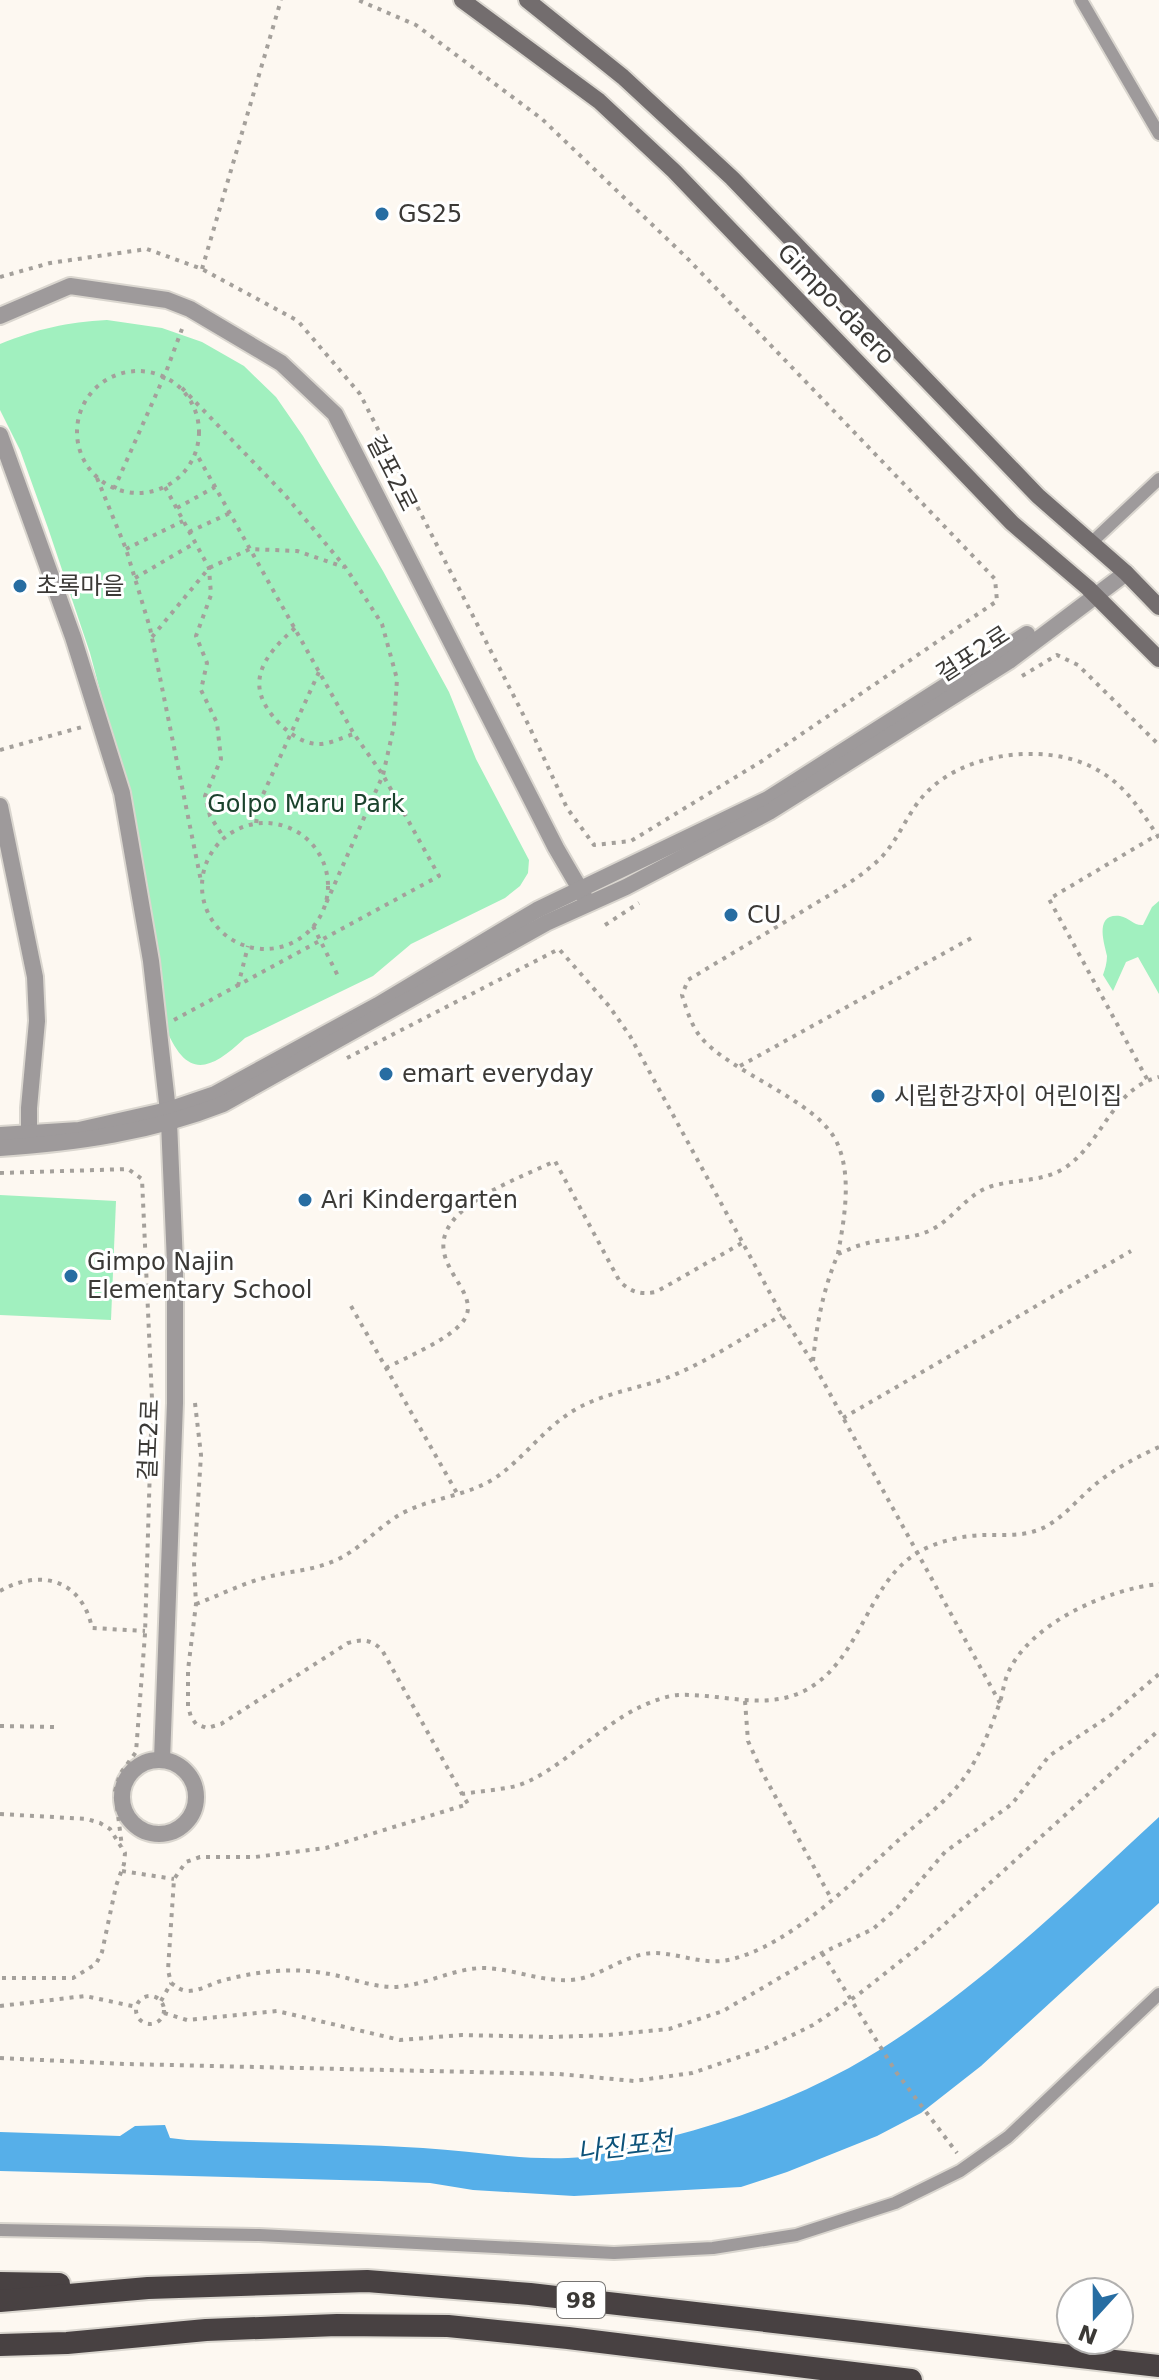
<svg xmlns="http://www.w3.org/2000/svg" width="1159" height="2380" viewBox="0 0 1159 2380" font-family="'DejaVu Sans','Noto Sans KR',sans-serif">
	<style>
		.green { fill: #a1f0bf }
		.water { fill: #56afe9 }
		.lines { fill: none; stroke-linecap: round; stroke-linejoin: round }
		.service-casing { stroke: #dad6cf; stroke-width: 16 }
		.minor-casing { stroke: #dad6cf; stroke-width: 20 }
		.tertiary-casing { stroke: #dad6cf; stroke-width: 20 }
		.secondary-casing { stroke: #dad6cf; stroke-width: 20 }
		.trunk-casing { stroke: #dad6cf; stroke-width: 26 }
		.path { stroke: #a4a09b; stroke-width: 4; stroke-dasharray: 4 6; stroke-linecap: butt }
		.service { stroke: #9e9a9b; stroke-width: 12 }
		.minor { stroke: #9e9a9b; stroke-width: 16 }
		.tertiary { stroke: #9e9a9b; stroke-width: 16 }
		.secondary { stroke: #736d6e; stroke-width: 16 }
		.trunk { stroke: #484142; stroke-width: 22 }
		.poi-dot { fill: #276da2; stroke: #fff; stroke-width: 3 }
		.labels { text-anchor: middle; stroke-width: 6; stroke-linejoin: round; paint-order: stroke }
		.shield { fill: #fff; stroke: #767472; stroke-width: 2 }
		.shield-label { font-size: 22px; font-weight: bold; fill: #3b3936 }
		.poi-label { font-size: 24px; fill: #3b3936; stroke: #fff; text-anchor: start }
		.street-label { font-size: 24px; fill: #3b3936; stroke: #fff }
		.park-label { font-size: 24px; fill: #1b432d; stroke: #fff }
		.water-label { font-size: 26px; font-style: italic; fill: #0e537a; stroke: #fff }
	</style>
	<rect width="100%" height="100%" fill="#fdf8f1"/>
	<g class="green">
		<path d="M107 320 162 328 202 342 244 366 276 397 303 436 383 571 449 692 476 759 529 860 528 873 520 886 505 898 411 944 373 976 245 1038C206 1075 185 1077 164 1024L127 792 90 653 48 528 20 450 0 410V344C37 329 67 322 107 320Z"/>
		<path d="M1159 901V994L1138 957 1126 962 1113 991 1103 975C1105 969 1107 963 1107 956 1105 945 1093 913 1120 916 1130 918 1134 926 1143 925L1152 907Z"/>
		<polygon points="0,1195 116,1201 111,1320 0,1315"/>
	</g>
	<path class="water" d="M1159 1817V1903L981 2066 921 2113 877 2136 787 2172 741 2187 574 2196 473 2190 430 2183 379 2181 0 2171V2132L120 2136 135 2126 165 2125 170 2138 187 2140C266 2143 345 2143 423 2148 472 2151 520 2160 568 2158 602 2157 636 2146 669 2137 732 2121 792 2099 849 2068 963 2004 1064 1905 1159 1817Z"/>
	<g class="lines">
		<g class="service-casing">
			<g id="service">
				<polyline points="1081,0 1159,134"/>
				<polyline points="1091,543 1159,479"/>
				<polyline points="0,2230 259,2235 614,2253 713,2248 796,2235 895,2203 960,2171 1008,2137 1159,1994"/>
			</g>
		</g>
		<g class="minor-casing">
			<g id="minor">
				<polyline points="0,806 35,977 37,1021 29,1108 29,1145"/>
				<circle cx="159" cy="1797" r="37"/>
				<polyline points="162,1760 175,1403 175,1263 169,1122"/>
			</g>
		</g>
		<g class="tertiary-casing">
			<g id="tertiary">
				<polyline points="0,316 70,286 167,300 190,309 281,363 335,414 556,848 584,896"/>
				<polyline points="0,435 73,637 122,793 151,961 169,1120"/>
				<polyline points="0,1135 79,1130 168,1110 215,1094 378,1005 537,910 768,799 1027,634"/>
				<path d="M0 1148C76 1143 152 1132 223 1104L546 923 626 887 769 812 1009 661 1126 573"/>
			</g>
		</g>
		<g class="secondary-casing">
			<g id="secondary">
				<polyline points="462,0 599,101 674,171 1012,523 1088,588 1159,659"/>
				<polyline points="527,0 623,77 732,178 1038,496 1126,573 1159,607"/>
			</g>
		</g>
		<g class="trunk-casing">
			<g id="trunk">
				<polyline points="0,2283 59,2284"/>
				<polyline points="0,2301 148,2288 367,2281 530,2294 1159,2366"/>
				<polyline points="0,2345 67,2343 206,2330 337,2325 448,2326 568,2338 911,2380"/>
			</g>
		</g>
		<g class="path">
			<polyline points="202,269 281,0"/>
			<polyline points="0,277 50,263 147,249 202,269 298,321 360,394 529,726 567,808 594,845 631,841 762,761 997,601 995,579 687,258 542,119 416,25 358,0"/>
			<circle cx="138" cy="432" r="61"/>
			<polyline points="182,388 285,495 346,568 382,624 397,679 394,726 383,775 324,908"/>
			<polyline points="97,478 126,549 150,628 201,881"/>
			<polyline points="165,487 209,568 211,595 196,636 207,663 201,690 217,723 221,759 205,796 210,816 224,838"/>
			<polyline points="114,489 166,372 182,329"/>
			<polyline points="177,508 215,487"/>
			<polyline points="189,532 230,513"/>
			<polyline points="126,549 183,521"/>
			<polyline points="135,578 195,543"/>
			<path d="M295 628C261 658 243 686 279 723 289 733 302 743 317 744 328 745 343 737 354 734"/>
			<polyline points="152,637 209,568 250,549 297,551 344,567"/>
			<polyline points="1022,676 1057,655 1078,665 1159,745"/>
			<polyline points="0,750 82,727"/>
			<polyline points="256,823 260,801 319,672"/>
			<circle cx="265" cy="886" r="63"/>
			<polyline points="605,925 639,903"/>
			<polyline points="313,926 339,978"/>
			<polyline points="238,986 248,946"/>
			<polyline points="174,1020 439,876 383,775 354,734 196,453"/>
			<polyline points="347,1058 559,949 609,1006 630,1036 782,1315 813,1363 1000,1703"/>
			<polyline points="740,1066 975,936"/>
			<polyline points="1147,1079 1049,899 1157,835"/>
			<polyline points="0,1173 128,1169 142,1179 152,1399 145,1634 136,1752 120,1774 115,1791 122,1847"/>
			<path d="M838 1254C844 1220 852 1178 838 1145 820 1100 728 1073 699 1035 691 1024 686 1008 682 995L688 980C726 957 765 934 803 911 827 896 853 883 874 864 898 845 906 812 928 791 969 750 1056 741 1104 774 1129 790 1143 814 1159 838"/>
			<polyline points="351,1306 458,1495"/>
			<path d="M813 1361C817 1322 823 1290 838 1254 846 1251 853 1247 861 1245 884 1237 911 1241 933 1229 955 1217 968 1193 992 1186 1016 1179 1041 1182 1063 1169 1103 1144 1111 1089 1159 1077"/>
			<path d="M386 1368C407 1357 451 1339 464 1320 485 1289 413 1259 459 1214 484 1190 524 1176 555 1161L620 1282C632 1292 640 1295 656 1292L742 1243"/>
			<path d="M195 1403 201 1455 194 1564 196 1604 188 1670V1706L191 1717 196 1724 207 1728 221 1724 348 1643C362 1639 371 1639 382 1650L462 1794"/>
			<polyline points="843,1418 1131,1251"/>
			<path d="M1159 1447C1137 1457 1116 1468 1097 1483 1077 1499 1059 1524 1035 1531 1020 1536 1003 1535 987 1535 964 1535 937 1541 917 1553 866 1584 861 1662 804 1691 764 1711 720 1693 678 1695 665 1696 650 1702 638 1708 599 1727 554 1775 516 1786 499 1790 480 1791 462 1794L468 1804 326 1848 255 1857H200L186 1862 174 1879 168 1970 171 1983C177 1987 180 1990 187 1991 200 1991 210 1984 221 1981 253 1972 290 1967 323 1973 347 1976 369 1987 394 1987 424 1986 451 1969 482 1968 512 1968 540 1982 571 1980 598 1978 618 1959 644 1954 671 1949 698 1966 728 1960 790 1947 857 1878 903 1836 924 1818 948 1800 964 1778 980 1756 991 1727 1000 1702 1003 1692 1004 1682 1008 1673 1030 1623 1108 1589 1159 1584"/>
			<path d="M0 1591C41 1568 82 1580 92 1628L145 1631"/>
			<path d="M196 1604C218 1596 241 1584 264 1578 287 1571 312 1571 334 1561 363 1549 381 1522 409 1510 437 1497 469 1495 495 1478 525 1458 545 1426 578 1408 606 1393 635 1389 664 1379 706 1363 744 1337 782 1315"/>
			<polyline points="745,1701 748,1741 762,1772 832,1900"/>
			<polyline points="0,1726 55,1727"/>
			<polyline points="0,1814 87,1819 100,1823 110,1829 125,1853 124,1864 116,1886 102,1952 96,1964 73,1978 0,1978"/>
			<polyline points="122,1871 174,1879"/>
			<polyline points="822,1953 896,2072 957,2153"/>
			<circle cx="150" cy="2010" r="14"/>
			<polyline points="161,2001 171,1983"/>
			<polyline points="0,2006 85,1996 137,2007"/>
			<polyline points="164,2013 187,2020 277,2011 400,2040 462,2035 552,2037 608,2035 669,2029 723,2011 822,1953 873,1929 897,1908 945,1852 1012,1804 1049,1756 1111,1715 1159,1674"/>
			<polyline points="0,2058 126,2064 559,2074 634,2081 692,2073 766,2048 813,2025 859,1994 926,1941 1159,1730"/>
		</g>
		<use href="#service" class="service"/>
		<use href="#minor" class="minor"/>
		<use href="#tertiary" class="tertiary"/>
		<use href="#secondary" class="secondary"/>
		<use href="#trunk" class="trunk"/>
	</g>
	<g class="poi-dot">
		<circle cx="382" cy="214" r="8"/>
		<circle cx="20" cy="586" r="8"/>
		<circle cx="731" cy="915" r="8"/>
		<circle cx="386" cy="1074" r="8"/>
		<circle cx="878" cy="1096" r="8"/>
		<circle cx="305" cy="1200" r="8"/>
		<circle cx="71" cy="1276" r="8"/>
	</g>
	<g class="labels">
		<rect class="shield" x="557" y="2282" width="48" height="36" rx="6"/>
		<g class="shield-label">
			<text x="581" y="2308">98</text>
		</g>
		<g class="poi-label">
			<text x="398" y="222">GS25</text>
			<text x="36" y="594">초록마을</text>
			<text x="747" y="923">CU</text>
			<text x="402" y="1082">emart everyday</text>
			<text x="894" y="1104">시립한강자이 어린이집</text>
			<text x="321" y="1208">Ari Kindergarten</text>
			<text x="87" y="1270">Gimpo Najin<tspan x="87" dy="28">Elementary School</tspan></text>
		</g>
		<g class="street-label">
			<text transform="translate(836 304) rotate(46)" y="8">Gimpo-daero</text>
			<text transform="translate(392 473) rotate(63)" y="8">걸포2로</text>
			<text transform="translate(973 654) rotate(-33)" y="8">걸포2로</text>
			<text transform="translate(149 1440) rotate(-88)" y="8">걸포2로</text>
		</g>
		<g class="park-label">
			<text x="306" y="812">Golpo Maru Park</text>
		</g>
		<g class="water-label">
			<text transform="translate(625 2146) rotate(-7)" y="9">나진포천</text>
		</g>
	</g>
	<g transform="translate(1095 2316) rotate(201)"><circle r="38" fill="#ffffff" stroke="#b1b0af" stroke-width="2"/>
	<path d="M0-6L14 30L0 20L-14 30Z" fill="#276da2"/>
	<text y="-12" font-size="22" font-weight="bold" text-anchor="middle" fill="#3b3936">N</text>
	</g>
</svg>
